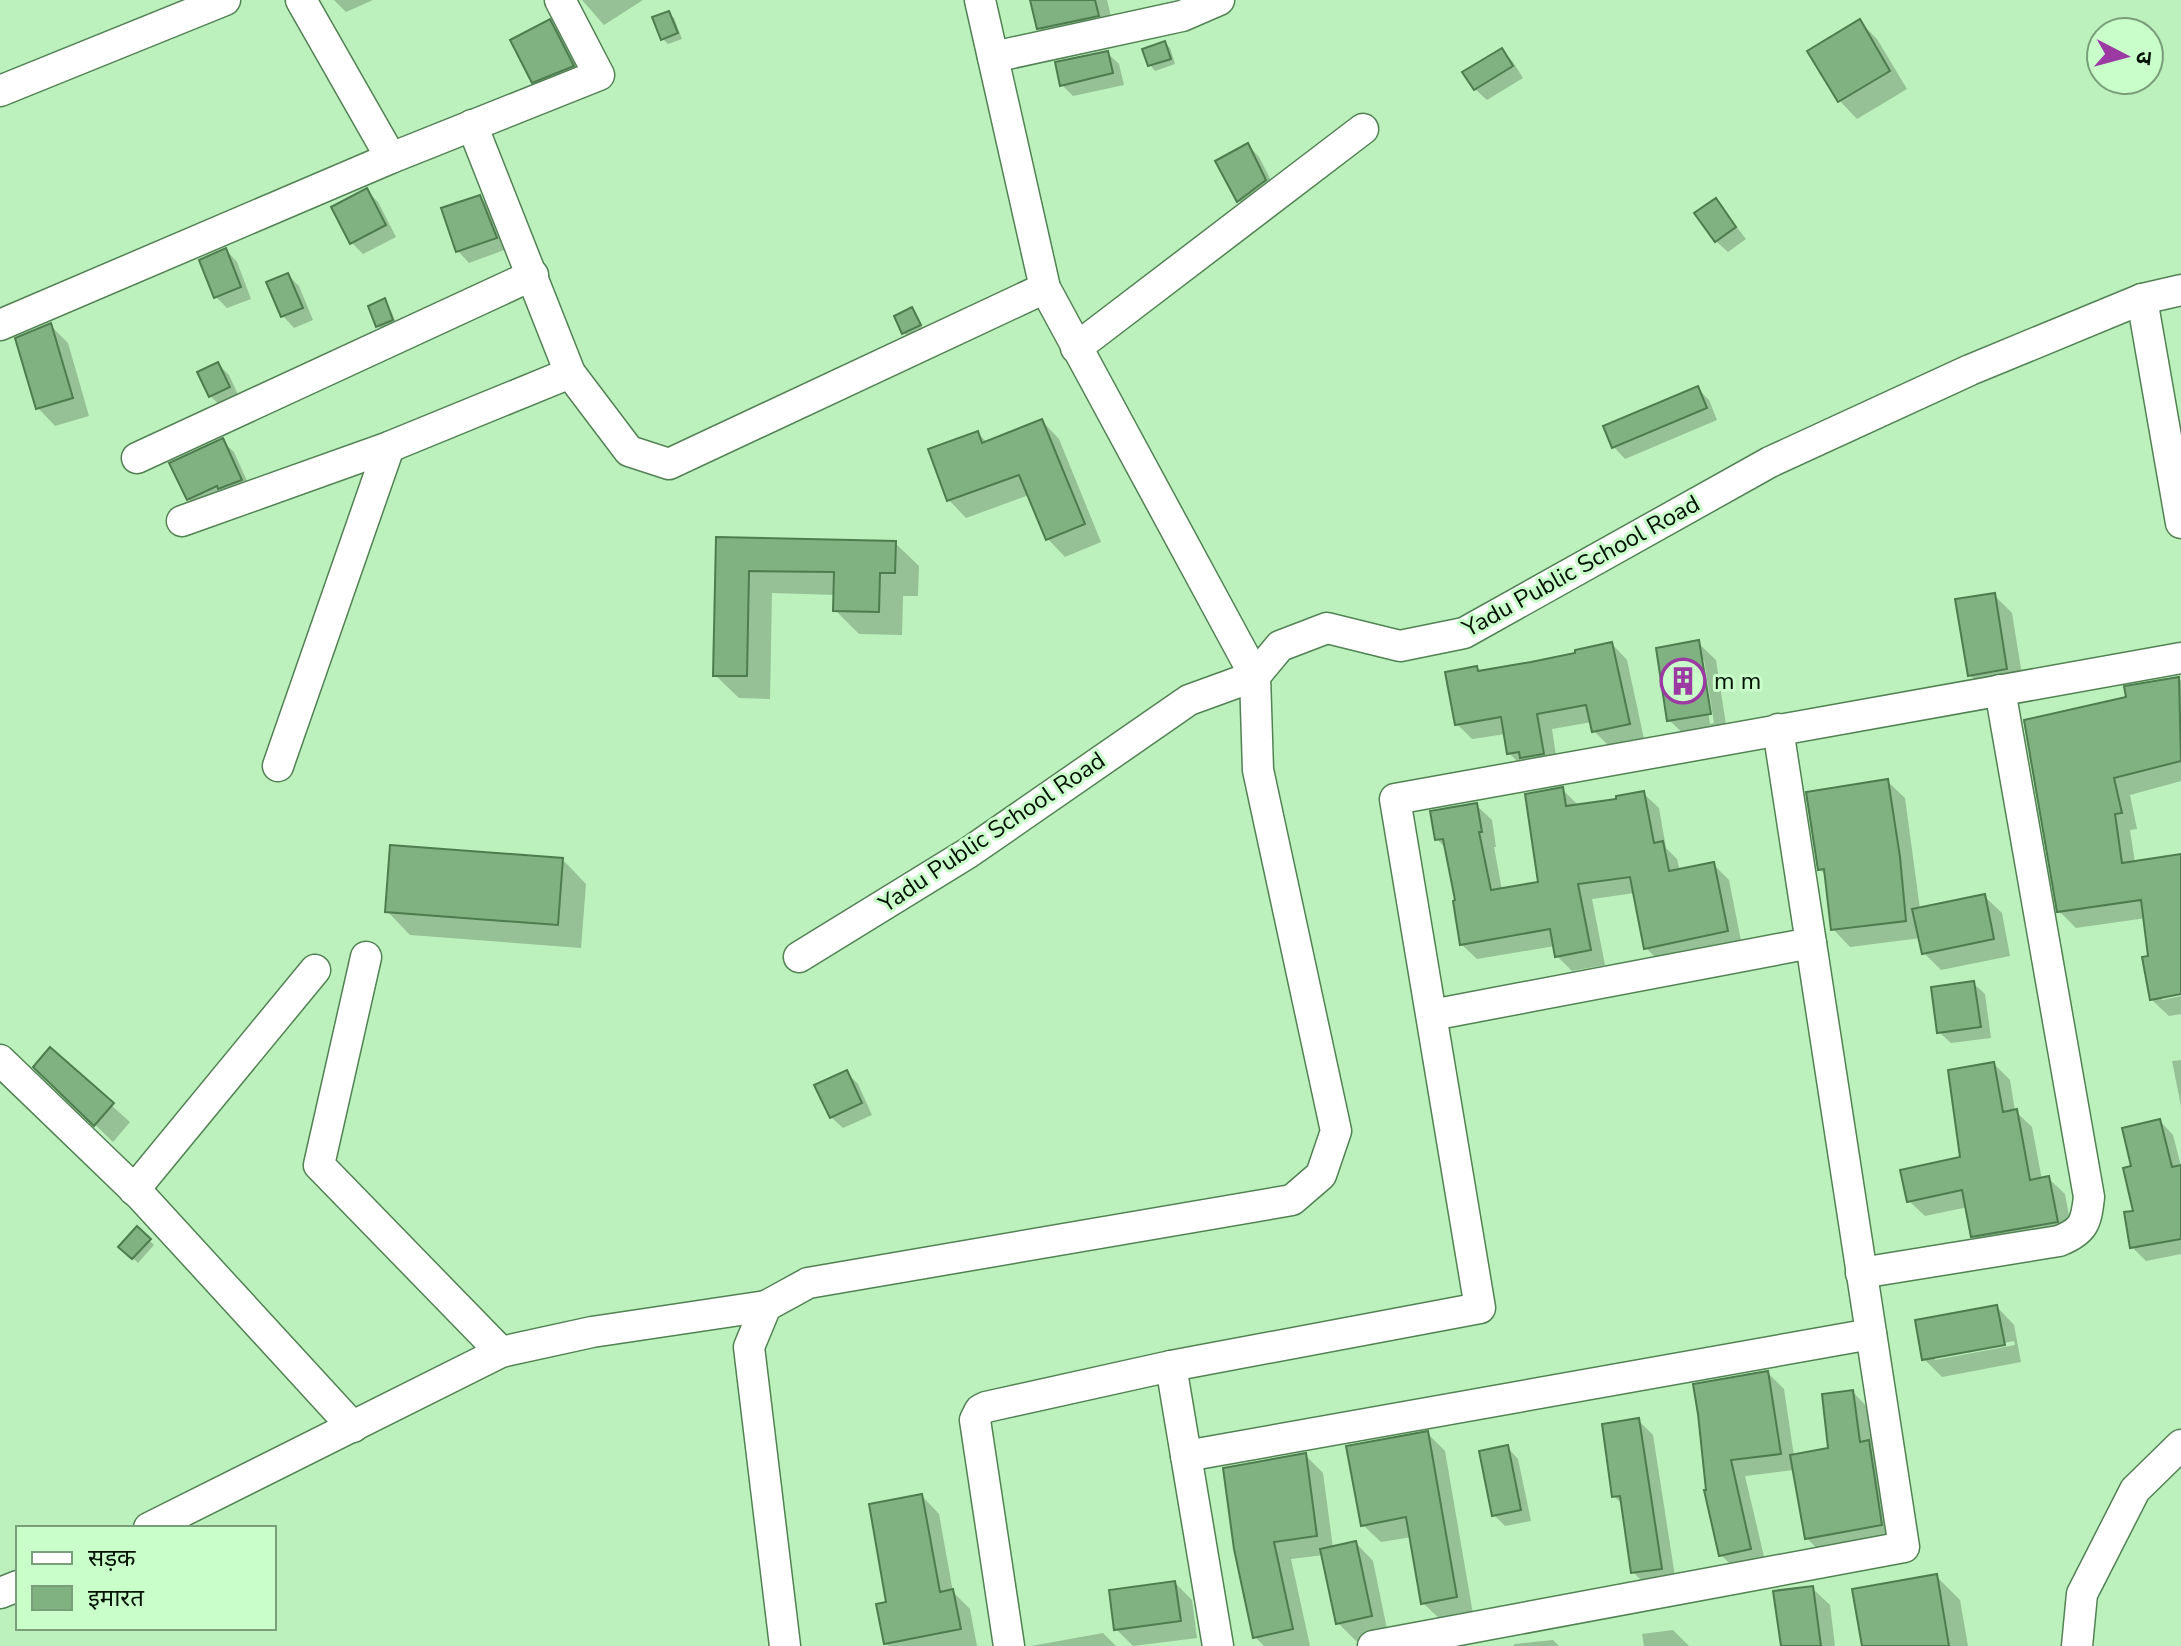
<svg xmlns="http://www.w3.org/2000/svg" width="2181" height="1646" viewBox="0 0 2181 1646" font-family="'Nunito Sans','Noto Sans Devanagari',sans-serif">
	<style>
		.shadow { fill: #0003; fill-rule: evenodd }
		.building { fill: #80b281; stroke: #4d7c4e; stroke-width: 2 }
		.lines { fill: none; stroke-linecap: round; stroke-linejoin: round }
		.minor-casing { stroke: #528254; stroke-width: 33 }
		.minor { stroke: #fff; stroke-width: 30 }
		.labels { text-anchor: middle; stroke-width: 6; stroke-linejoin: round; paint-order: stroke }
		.street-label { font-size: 24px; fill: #021203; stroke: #c9fdc9 }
		.poi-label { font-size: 24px; fill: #021203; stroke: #c9fdc9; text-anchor: start }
	</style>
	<rect width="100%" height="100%" fill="#bcf0bc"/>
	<g class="shadow">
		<polygon points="334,0 373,0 346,12"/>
		<polygon points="582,0 643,0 604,25"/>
		<polygon points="1032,0 1107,0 1115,33 1057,46 1039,28"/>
		<polygon points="668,13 674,18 682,39 668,44 663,39"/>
		<polygon points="549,22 567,39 590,83 551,99 533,81"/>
		<polygon points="1860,22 1877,39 1907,89 1857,119 1840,101 1810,52"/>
		<polygon points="1165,43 1170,48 1175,64 1155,71 1150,65"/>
		<polygon points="1502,50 1513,62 1523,78 1487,100 1475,89"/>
		<polygon points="1107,53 1119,64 1124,85 1073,96 1062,85"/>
		<polygon points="1248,145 1259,157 1277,192 1250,212 1239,201 1217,162"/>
		<polygon points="367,191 378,202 396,237 363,254 352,243"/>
		<polygon points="480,197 491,208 507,249 469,263 458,251"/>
		<polygon points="1716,201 1746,239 1728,252 1716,241"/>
		<polygon points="226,250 237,262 251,299 227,308 216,297"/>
		<polygon points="288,275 299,286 313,320 294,328 283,316"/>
		<polygon points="384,301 389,306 397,325 383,331 378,326"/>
		<polygon points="911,310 924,330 909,338 904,333"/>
		<polygon points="50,325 68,343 89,416 55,426 38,408"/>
		<polygon points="218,364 229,375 240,399 222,407 210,396"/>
		<polygon points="1697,388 1709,400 1717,420 1625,459 1614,447 1606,427"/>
		<polygon points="1042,421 1059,439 1101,542 1065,557 1048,539 1029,495 966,518 949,500 977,433 988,443"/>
		<polygon points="222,441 234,452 252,492 200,510 188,499"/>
		<polygon points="718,539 895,543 919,566 918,596 903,596 902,635 859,634 835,610 836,595 772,593 770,699 739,698 715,675"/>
		<polygon points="1994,595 2012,613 2024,687 1987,692 1970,675"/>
		<path d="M1698 643 1716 660 1727 731 1687 737 1669 720ZM1700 660H1704L1714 723 1710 724Z"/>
		<polygon points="1612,644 1627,660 1644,739 1609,746 1594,731 1592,722 1552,729 1558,769 1524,768 1509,753 1506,734 1472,739 1457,724 1476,668 1480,672 1532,664"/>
		<polygon points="2179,679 2181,681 2181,781 2130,795 2137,829 2130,830 2135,863 2181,856 2181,992 2162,996 2162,1000 2181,996 2181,1014 2169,1016 2152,1000 2146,918 2076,928 2059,911 2128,699"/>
		<polygon points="1887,781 1905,798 1920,909 1984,896 2002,913 2010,956 1941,970 1924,953 1921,938 1850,947 1833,929 1826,876 1820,869"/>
		<polygon points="1562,789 1578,805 1618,800 1643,793 1659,808 1666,848 1677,859 1680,871 1714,865 1729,880 1742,946 1661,963 1646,948 1635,893 1592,899 1605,965 1572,971 1557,956 1555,946 1477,959 1461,944 1458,902 1447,850 1437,839 1476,805 1492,820 1496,847 1494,847 1502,890 1540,883"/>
		<polygon points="563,860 586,884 581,948 410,935 387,911"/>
		<polygon points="1973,983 1985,994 1991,1038 1951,1043 1939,1032"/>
		<polygon points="50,1050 130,1122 113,1142 36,1067"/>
		<polygon points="2181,1060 2181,1106 2172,1061"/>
		<polygon points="1994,1064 2010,1080 2015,1111 2032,1127 2042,1180 2049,1179 2065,1194 2073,1237 1989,1252 1973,1236 1968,1207 1925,1216 1909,1201 1962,1158"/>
		<polygon points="846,1072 858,1084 872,1115 843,1128 831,1117"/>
		<polygon points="2160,1121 2173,1135 2181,1166 2181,1254 2146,1261 2132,1247 2135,1212 2133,1168"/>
		<polygon points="138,1229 154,1245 138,1263 121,1247"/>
		<path d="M1997 1307 2014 1325 2021 1362 1942 1377 1924 1359ZM2014 1341 2015 1345 1935 1360V1356Z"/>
		<polygon points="1768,1373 1784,1389 1794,1456 1830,1449 1853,1392 1869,1409 1898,1542 1823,1555 1807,1538 1794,1470 1745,1476 1766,1565 1737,1571 1721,1555 1707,1492"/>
		<polygon points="1638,1420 1653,1435 1676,1583 1648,1587 1633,1572 1623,1505 1614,1496"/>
		<polygon points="1427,1433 1445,1451 1473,1614 1441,1620 1423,1603 1412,1537 1381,1542 1363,1525"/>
		<polygon points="1507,1447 1518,1459 1531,1521 1505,1526 1494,1515"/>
		<polygon points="1305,1455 1323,1473 1333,1548 1356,1543 1373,1561 1388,1634 1356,1641 1338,1623 1324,1555 1291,1559 1310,1646 1264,1646 1255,1637 1236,1548"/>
		<polygon points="922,1496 939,1514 953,1592 970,1609 977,1646 889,1646 885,1643 888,1603"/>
		<polygon points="1936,1576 1960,1600 1968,1646 1865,1646"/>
		<polygon points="1175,1583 1192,1600 1197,1638 1133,1646 1116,1629"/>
		<polygon points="1812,1588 1830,1605 1835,1646 1784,1646"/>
		<polygon points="1673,1630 1689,1646 1644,1646 1642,1634"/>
		<polygon points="1103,1633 1116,1646 1031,1646"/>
		<polygon points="1553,1640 1559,1646 1514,1646 1514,1644"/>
	</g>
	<g class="building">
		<polygon points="1030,0 1095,0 1099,16 1037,29"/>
		<polygon points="669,11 678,33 661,40 652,17"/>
		<polygon points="550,19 574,66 532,83 510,40"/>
		<polygon points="1860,19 1890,71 1838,102 1807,51"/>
		<polygon points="1165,41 1171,59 1148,66 1142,49"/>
		<polygon points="1502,48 1513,66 1474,90 1462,72"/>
		<polygon points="1108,51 1113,73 1060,86 1055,62"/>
		<polygon points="1248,143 1266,180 1237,202 1215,161"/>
		<polygon points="367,188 386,225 350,244 331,207"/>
		<polygon points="480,195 497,238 456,252 441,208"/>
		<polygon points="1716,198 1736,227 1715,242 1694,213"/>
		<polygon points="226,248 241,287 214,298 199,260"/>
		<polygon points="288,273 303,308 281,317 266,282"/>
		<polygon points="385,298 393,320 376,327 368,306"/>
		<polygon points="912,307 921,325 902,334 894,316"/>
		<polygon points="51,323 73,398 36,409 15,338"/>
		<polygon points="218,362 230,387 209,397 197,372"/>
		<polygon points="1698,386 1707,408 1612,448 1603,426"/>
		<polygon points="1042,419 1085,524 1046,540 1019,475 947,501 928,449 978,431 982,443"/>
		<polygon points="223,438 242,480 218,489 217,486 187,500 169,463"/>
		<polygon points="716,537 896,541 895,573 880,573 879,612 833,611 834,572 749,571 747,676 713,676"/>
		<polygon points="1995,593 2007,669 1968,676 1955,599"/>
		<polygon points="1699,640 1711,714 1667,721 1656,648"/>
		<polygon points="1612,642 1630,724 1592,732 1586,705 1537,714 1544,754 1520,758 1519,752 1507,754 1501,717 1455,725 1445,672 1477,666 1478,671 1531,662 1575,653 1575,650"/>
		<polygon points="2179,677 2181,761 2114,778 2122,813 2115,814 2122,863 2181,854 2181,994 2150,1000 2142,957 2148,956 2141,900 2057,912 2024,720 2126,697 2124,686"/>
		<polygon points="1888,779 1900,857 1906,921 1831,930 1824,869 1818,870 1806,792"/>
		<polygon points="1563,787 1566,806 1616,799 1616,796 1644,791 1654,843 1663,841 1669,871 1714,862 1728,931 1644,949 1630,877 1578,884 1591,950 1555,957 1550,929 1460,945 1453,901 1455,900 1443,839 1435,840 1430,811 1477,803 1482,832 1479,832 1491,890 1538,882 1525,794"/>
		<polygon points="390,845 563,858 558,925 385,912"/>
		<polygon points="1985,894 1994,939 1922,954 1912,909"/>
		<polygon points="1974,981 1981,1027 1937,1033 1931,987"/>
		<polygon points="50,1047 114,1103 94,1126 33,1067"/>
		<polygon points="1994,1062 2003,1112 2017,1109 2030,1180 2049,1176 2058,1222 1971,1237 1962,1190 1907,1202 1900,1170 1960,1157 1948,1070"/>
		<polygon points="847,1070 862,1103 830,1118 814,1085"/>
		<polygon points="2160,1119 2172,1167 2181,1165 2181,1239 2130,1248 2124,1212 2133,1211 2123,1168 2131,1166 2122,1128"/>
		<polygon points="137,1226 151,1239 132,1259 118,1247"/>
		<polygon points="1997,1305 2005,1345 1922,1360 1915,1320"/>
		<polygon points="1768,1371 1781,1454 1731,1460 1751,1549 1719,1556 1704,1490 1706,1490 1698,1414 1693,1384"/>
		<polygon points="1853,1390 1860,1442 1869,1440 1882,1525 1805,1539 1790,1455 1828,1448 1822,1394"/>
		<polygon points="1639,1418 1662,1569 1631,1573 1620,1496 1612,1497 1602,1424"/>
		<polygon points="1428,1431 1457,1597 1421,1604 1406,1517 1361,1526 1346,1446"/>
		<polygon points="1508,1445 1521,1510 1492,1516 1479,1451"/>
		<polygon points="1306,1453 1317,1536 1274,1542 1293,1629 1253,1638 1234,1549 1223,1468"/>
		<polygon points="922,1494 940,1592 953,1589 961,1629 884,1644 876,1604 886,1602 869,1504"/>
		<polygon points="1356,1541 1372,1616 1336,1624 1320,1549"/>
		<polygon points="1937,1574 1949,1646 1862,1646 1852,1589"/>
		<polygon points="1175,1581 1181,1621 1114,1630 1109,1590"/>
		<polygon points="1813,1586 1821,1646 1781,1646 1773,1591"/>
	</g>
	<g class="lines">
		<g class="minor-casing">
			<g id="minor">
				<polyline points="301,0 391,158"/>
				<polyline points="993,57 1182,16 1219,0"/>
				<polyline points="0,91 225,0"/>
				<polyline points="472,125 570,373 629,451 669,464 1045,288"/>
				<polyline points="2142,299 2181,523"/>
				<polyline points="0,325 391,158 599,75 560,0"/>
				<polyline points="1076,348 1363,129"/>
				<polyline points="137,458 533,275"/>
				<polyline points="182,521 389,447 570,373"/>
				<polyline points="278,766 389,447"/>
				<polyline points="366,957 319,1165 501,1352"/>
				<polyline points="799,957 968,853 1189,700 1255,676 1280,646 1327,628 1400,646 1464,633 1770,462 1970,370 2142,299 2181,290"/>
				<polyline points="1432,1015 1811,943"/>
				<polyline points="0,1060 142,1197 353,1427"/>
				<polyline points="134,1190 315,970"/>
				<path d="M1861 1273 2059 1241C2084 1231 2086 1223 2089 1197L2000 690"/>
				<polyline points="1171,1366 1218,1646"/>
				<polyline points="1186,1456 1871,1334"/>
				<polyline points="149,1528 501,1352 592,1332 766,1306"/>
				<polyline points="0,1593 18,1586"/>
				<polyline points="785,1646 749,1347 766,1306 808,1283 1292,1200 1321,1175 1336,1131 1258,770 1255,676 1045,288 980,0"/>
				<polyline points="1009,1646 975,1420 980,1410 986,1407 1171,1366 1480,1308 1395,799 2181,658"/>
				<polyline points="1373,1646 1904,1547 1778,729"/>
				<polyline points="2077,1646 2082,1594 2135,1490 2181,1445"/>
			</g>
		</g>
		<use href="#minor" class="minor"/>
	</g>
	<defs>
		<g id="building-ring" transform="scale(2.3)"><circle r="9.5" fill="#c9fdc9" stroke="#9b3aa2" stroke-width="1.5"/><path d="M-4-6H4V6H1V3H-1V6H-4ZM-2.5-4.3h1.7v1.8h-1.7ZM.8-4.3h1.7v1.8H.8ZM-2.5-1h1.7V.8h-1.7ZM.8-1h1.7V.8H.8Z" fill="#9b3aa2"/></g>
	</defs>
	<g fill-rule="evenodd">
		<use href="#building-ring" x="1683" y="681"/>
	</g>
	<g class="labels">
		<g class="street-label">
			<text transform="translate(1581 566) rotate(-29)" y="8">Yadu Public School Road</text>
			<text transform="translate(992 832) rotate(-34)" y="8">Yadu Public School Road</text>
		</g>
		<g class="poi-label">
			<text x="1714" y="689">m m</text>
		</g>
	</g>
	<rect x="16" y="1526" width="260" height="104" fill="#c9fdc9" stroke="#799f7a" stroke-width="2"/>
	<rect x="32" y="1552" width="40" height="12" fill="#ffffff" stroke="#799f7a" stroke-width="2"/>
	<text x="88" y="1566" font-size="24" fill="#021203">सड़क</text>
	<rect x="32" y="1586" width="40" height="24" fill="#80b281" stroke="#799f7a" stroke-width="2"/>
	<text x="88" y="1606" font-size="24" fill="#021203">इमारत</text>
	<g transform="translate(2125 56) rotate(96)"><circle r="38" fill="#c9fdc9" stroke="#799f7a" stroke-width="2"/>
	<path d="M0-6L14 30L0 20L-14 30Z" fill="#9b3aa2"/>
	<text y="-12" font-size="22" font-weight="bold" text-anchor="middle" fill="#021203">उ</text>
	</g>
</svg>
